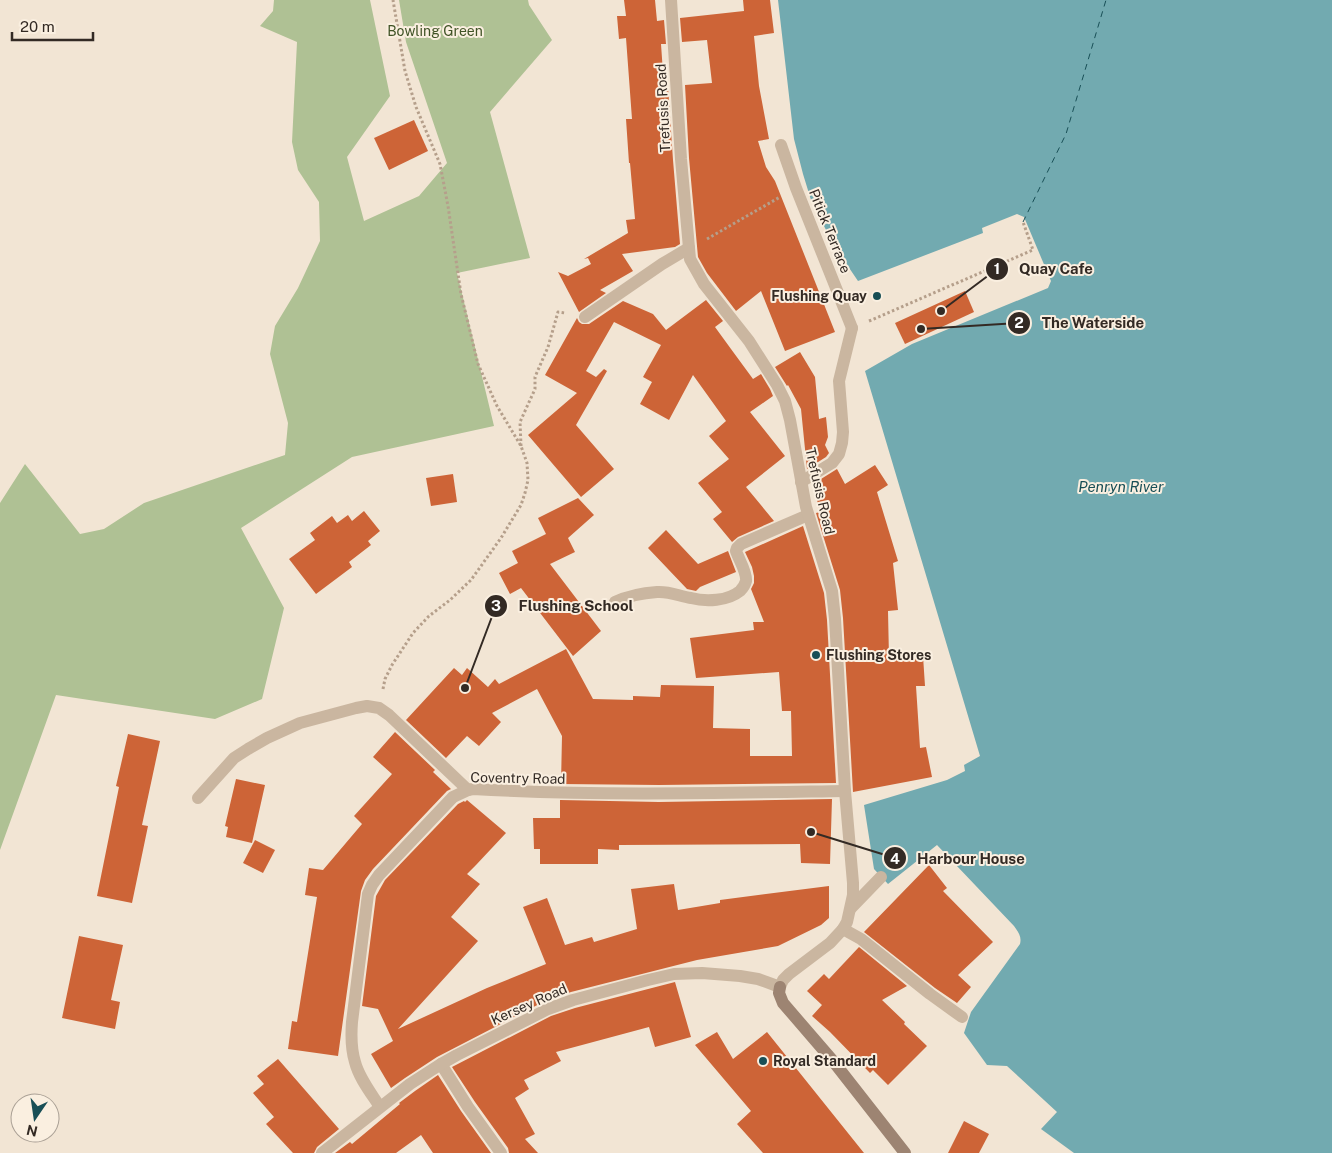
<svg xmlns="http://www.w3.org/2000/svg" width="1332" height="1153" viewBox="0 0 1332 1153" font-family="'Public Sans',sans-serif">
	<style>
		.green { fill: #afc194 }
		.water { fill: #72aab0 }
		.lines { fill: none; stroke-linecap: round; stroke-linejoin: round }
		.ferry { stroke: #184f56; stroke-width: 1; stroke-dasharray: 6 5; stroke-linecap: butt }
		.building { fill: #cd6437 }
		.path { stroke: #b59f8b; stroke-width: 3; stroke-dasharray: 2.5 2.5; stroke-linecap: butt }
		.lane { stroke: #cab6a0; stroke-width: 12 }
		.street { stroke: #cab6a0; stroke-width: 12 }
		.secondary { stroke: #9d8472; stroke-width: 12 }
		.poi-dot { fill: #184f56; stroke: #faefe0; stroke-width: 2 }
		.labels { text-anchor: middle; stroke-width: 4; stroke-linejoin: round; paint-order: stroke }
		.park-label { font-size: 14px; fill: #405326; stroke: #faefe0 }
		.street-label { font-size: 14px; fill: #332a24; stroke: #faefe0 }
		.poi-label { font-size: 14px; font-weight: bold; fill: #332a24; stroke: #faefe0; text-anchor: start }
		.water-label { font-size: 15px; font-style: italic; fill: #184f56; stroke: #faefe0 }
		.leader { fill: none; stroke: #332a24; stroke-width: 2 }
		.callout-dot { fill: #332a24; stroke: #faefe0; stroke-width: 2 }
		.mark-label { font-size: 15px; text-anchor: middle; font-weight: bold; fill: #fff }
		.callout-label { font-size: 15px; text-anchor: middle; font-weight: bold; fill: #332a24; stroke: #faefe0; stroke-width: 4; stroke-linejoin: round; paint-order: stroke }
	</style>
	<rect width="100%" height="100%" fill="#f2e5d4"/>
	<polygon class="green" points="274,0 370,0 390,96 347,157 364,221 419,196 447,163 406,42 399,0 528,0 529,5 552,40 490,112 530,258 457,273 494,426 352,457 241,528 284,608 262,699 215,719 56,695 0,850 0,503 25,464 80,534 104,529 144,503 285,455 288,423 270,354 275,326 298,288 320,241 319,202 298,170 292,142 297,42 260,26 273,11"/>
	<path class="water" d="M778 0H1332V1153H1074L1041 1129 1057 1112 1007 1066 987 1065 964 1033 971 1012 1020 944C1022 936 1018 932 1014 926L937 845 888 884 874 869 864 805 947 780 965 771 964 765 980 756 865 371 912 344 1048 288 1051 281 1024 217 1017 214 982 228 983 233 858 281 833 244 811 200 803 174 794 139Z"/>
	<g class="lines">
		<polyline class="ferry" points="1023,222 1066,134 1106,0"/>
	</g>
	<g class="building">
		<polygon points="624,0 655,0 657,21 664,20 666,44 661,44 664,87 668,87 673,160 680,244 675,247 622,254 633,271 600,290 606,293 579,312 558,272 568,276 591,264 588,258 584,259 628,233 626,220 635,219 630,163 629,163 626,119 632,119 626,38 619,39 617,16 626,16"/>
		<polygon points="743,0 770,0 774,33 754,36 759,86 769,139 758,141 766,167 775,181 835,332 785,351 761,291 736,311 707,273 698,257 689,158 685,85 712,83 707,40 682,42 680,18 744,11"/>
		<polygon points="414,120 428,151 389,170 374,138"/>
		<polygon points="965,291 974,312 905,344 895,323"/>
		<polygon points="706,300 723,321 715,327 731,349 753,379 761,374 770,389 773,396 750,412 785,456 746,487 774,521 738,537 732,542 713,519 722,512 698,483 729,459 709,436 726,421 693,375 669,420 640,404 652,382 643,377 661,345 614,322 586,371 596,377 604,369 607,371 576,425 614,469 581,497 528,435 577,393 545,375 577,318 579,322 582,324 589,324 623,301 653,314 666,330"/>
		<polygon points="800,352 815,377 819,419 826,417 828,437 825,445 829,453 826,457 807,469 801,409 788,385 787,386 775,367"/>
		<polygon points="875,465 888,485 877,492 898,561 893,563 898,610 888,611 889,658 923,656 925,686 916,686 920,748 926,747 932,777 853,792 843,618 840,590 816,513 820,512 813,484 837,469 845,484"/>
		<polygon points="453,474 457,502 431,506 426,478"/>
		<polygon points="578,498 594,515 568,538 575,552 550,564 601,631 573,656 521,588 510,594 499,573 518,563 512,551 546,534 538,518"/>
		<polygon points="364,511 380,531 368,541 371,545 349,562 352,567 316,594 289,559 315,540 310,533 332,516 337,523 348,515 352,521"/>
		<polygon points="803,526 824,593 827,620 836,783 659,785 561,784 562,736 537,689 492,713 501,722 479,746 467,736 446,758 406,720 454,668 462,675 467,668 488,687 495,679 499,684 566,649 593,699 633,700 633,696 660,697 661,685 714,686 713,728 750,729 750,756 792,756 791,711 782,711 779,672 696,678 690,638 754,630 753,622 764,622 751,589 754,583 754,576 752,567 745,552"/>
		<polygon points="666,530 698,564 728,551 736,572 700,587 696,591 687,589 648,548"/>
		<polygon points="395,732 435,770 433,772 451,789 447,791 373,869 365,880 361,891 338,1056 288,1049 292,1021 297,1022 317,897 305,895 309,868 323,870 362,824 354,816 392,774 373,757"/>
		<polygon points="128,734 160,741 142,825 148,826 132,903 97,896 119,787 116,786"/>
		<polygon points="236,779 265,785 252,843 226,837 228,827 225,826"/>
		<polygon points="832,799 830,864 801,863 800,844 619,845 619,850 598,849 598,864 540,864 540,849 534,849 533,818 560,818 560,800 659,802"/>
		<polygon points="467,800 506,833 476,865 467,874 480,884 451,917 478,941 398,1029 487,988 546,964 523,907 547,898 565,945 592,937 594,942 637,929 631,889 674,884 678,910 720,903 720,900 829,886 829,918 821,925 778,946 697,960 571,992 545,1001 437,1057 405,1078 391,1088 371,1054 393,1041 378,1009 362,1006 376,896 385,880 458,804 464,801 465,802"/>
		<polygon points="255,840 275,850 263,873 243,863"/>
		<polygon points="929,865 947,888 943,891 993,942 958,975 971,987 957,1003 935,988 864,932"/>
		<polygon points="79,936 123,945 111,1000 120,1002 115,1029 62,1018"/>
		<polygon points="859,947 907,986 882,1000 905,1022 904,1024 927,1046 888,1085 873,1070 870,1073 830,1032 812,1016 822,1005 807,991 824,974 829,979"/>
		<polygon points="675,982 691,1037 655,1047 649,1027 556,1052 561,1061 524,1080 529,1089 515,1098 535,1134 525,1139 538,1153 509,1153 508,1148 475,1102 452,1067 551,1016 575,1008"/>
		<polygon points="717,1032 733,1059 767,1032 864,1153 763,1153 737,1124 751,1111 695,1045"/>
		<polygon points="278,1059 339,1129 317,1147 314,1153 293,1153 266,1124 274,1117 253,1093 264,1084 257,1076"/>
		<polygon points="438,1075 461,1111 491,1153 433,1153 421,1135 396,1153 335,1153 350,1142 352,1144 400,1104 399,1103 415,1091"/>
		<polygon points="964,1121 989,1134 979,1153 948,1153"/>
	</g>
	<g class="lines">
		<g class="path">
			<polyline points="707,239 780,197"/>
			<polyline points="869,321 1033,250 1023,222"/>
			<polyline points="521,446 520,422 535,389 535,377 548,347 558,312 565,313"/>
			<polyline points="383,689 385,679 392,665 413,633 429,616 450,600 471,580 501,538 521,505 525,493 528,480 527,463 521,446 497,406 478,364 461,294 448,206 440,164 416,107 405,71 393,0"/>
		</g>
		<g class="lane">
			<polyline points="585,317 662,264 689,248"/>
			<polyline points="801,482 832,463 839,454 842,443 843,432 839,381 852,328"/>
			<path d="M615 602C628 596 642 593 657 592 669 591 679 596 691 598 706 602 728 601 740 591 743 588 745 585 746 581 747 572 739 560 736 551L737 548 741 544 808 515"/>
			<polyline points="851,908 881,877"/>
			<polyline points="843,929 861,939 930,994 962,1017"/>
			<polyline points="441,1064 468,1107 501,1153"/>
		</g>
		<g class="street">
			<polyline points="781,145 796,188 852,328"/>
			<polyline points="198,798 234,758 248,749 267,738 300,723 356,708 367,706 379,708 389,715 468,790"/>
			<path d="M380 1107C371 1093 359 1078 355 1062 351 1049 351 1035 352 1022L368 894 372 885 379 875 453 797 468 790 473 789C597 796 721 793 845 791"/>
			<polyline points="322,1153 410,1084 441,1064 457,1055 548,1009 573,1000 648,980 674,974 702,973 740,976 758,979 780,987 783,980 789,974 830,943 843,929 847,922 853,895 853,883 845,791 835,619 832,591 806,507 790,420 785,401 777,385 749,341 704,284 690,259 681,159 671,0"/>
		</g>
		<polyline class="secondary" points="780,987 779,993 783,1003 833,1061 905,1153"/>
	</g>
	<g class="poi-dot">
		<circle cx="877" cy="296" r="5"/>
		<circle cx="816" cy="655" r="5"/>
		<circle cx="763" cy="1061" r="5"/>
	</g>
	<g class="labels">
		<g class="park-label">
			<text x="435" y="36">Bowling Green</text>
		</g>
		<g class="street-label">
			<text transform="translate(663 108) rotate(-93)" y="5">Trefusis Road</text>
			<text transform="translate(830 231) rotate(68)" y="5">Pitick Terrace</text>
			<text transform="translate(820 491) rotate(77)" y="5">Trefusis Road</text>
			<text transform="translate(518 778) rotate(1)" y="5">Coventry Road</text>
			<text transform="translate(529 1004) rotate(-24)" y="5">Kersey Road</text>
		</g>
		<g class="poi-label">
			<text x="867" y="301" text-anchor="end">Flushing Quay</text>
			<text x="826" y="660">Flushing Stores</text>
			<text x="773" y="1066">Royal Standard</text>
		</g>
		<g class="water-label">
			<text x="1121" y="492">Penryn River</text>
		</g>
	</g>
	<path class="leader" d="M941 311L997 269M921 329L1019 323M465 688L496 606M811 832L895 858"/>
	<g class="callout-dot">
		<circle cx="941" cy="311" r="5"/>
		<circle cx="921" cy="329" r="5"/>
		<circle cx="465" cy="688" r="5"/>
		<circle cx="811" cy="832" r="5"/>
		<circle cx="997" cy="269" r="12"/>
		<circle cx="1019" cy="323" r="12"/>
		<circle cx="496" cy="606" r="12"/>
		<circle cx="895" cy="858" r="12"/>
	</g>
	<g class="mark-label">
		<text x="997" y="274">1</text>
		<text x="1019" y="328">2</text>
		<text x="496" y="611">3</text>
		<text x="895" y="864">4</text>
	</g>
	<g class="callout-label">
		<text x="1056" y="274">Quay Cafe</text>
		<text x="1093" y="328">The Waterside</text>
		<text x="576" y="611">Flushing School</text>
		<text x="971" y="864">Harbour House</text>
	</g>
	<g transform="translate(35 1118) rotate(193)"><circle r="24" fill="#faefe0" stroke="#aaa095"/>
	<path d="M0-4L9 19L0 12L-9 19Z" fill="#184f56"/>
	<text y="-8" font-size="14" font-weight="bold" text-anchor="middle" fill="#332a24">N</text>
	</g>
	<path d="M12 32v8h81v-8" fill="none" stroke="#332a24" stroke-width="2.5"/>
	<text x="20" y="32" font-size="15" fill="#332a24" stroke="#faefe0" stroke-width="4" paint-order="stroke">20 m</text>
</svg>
